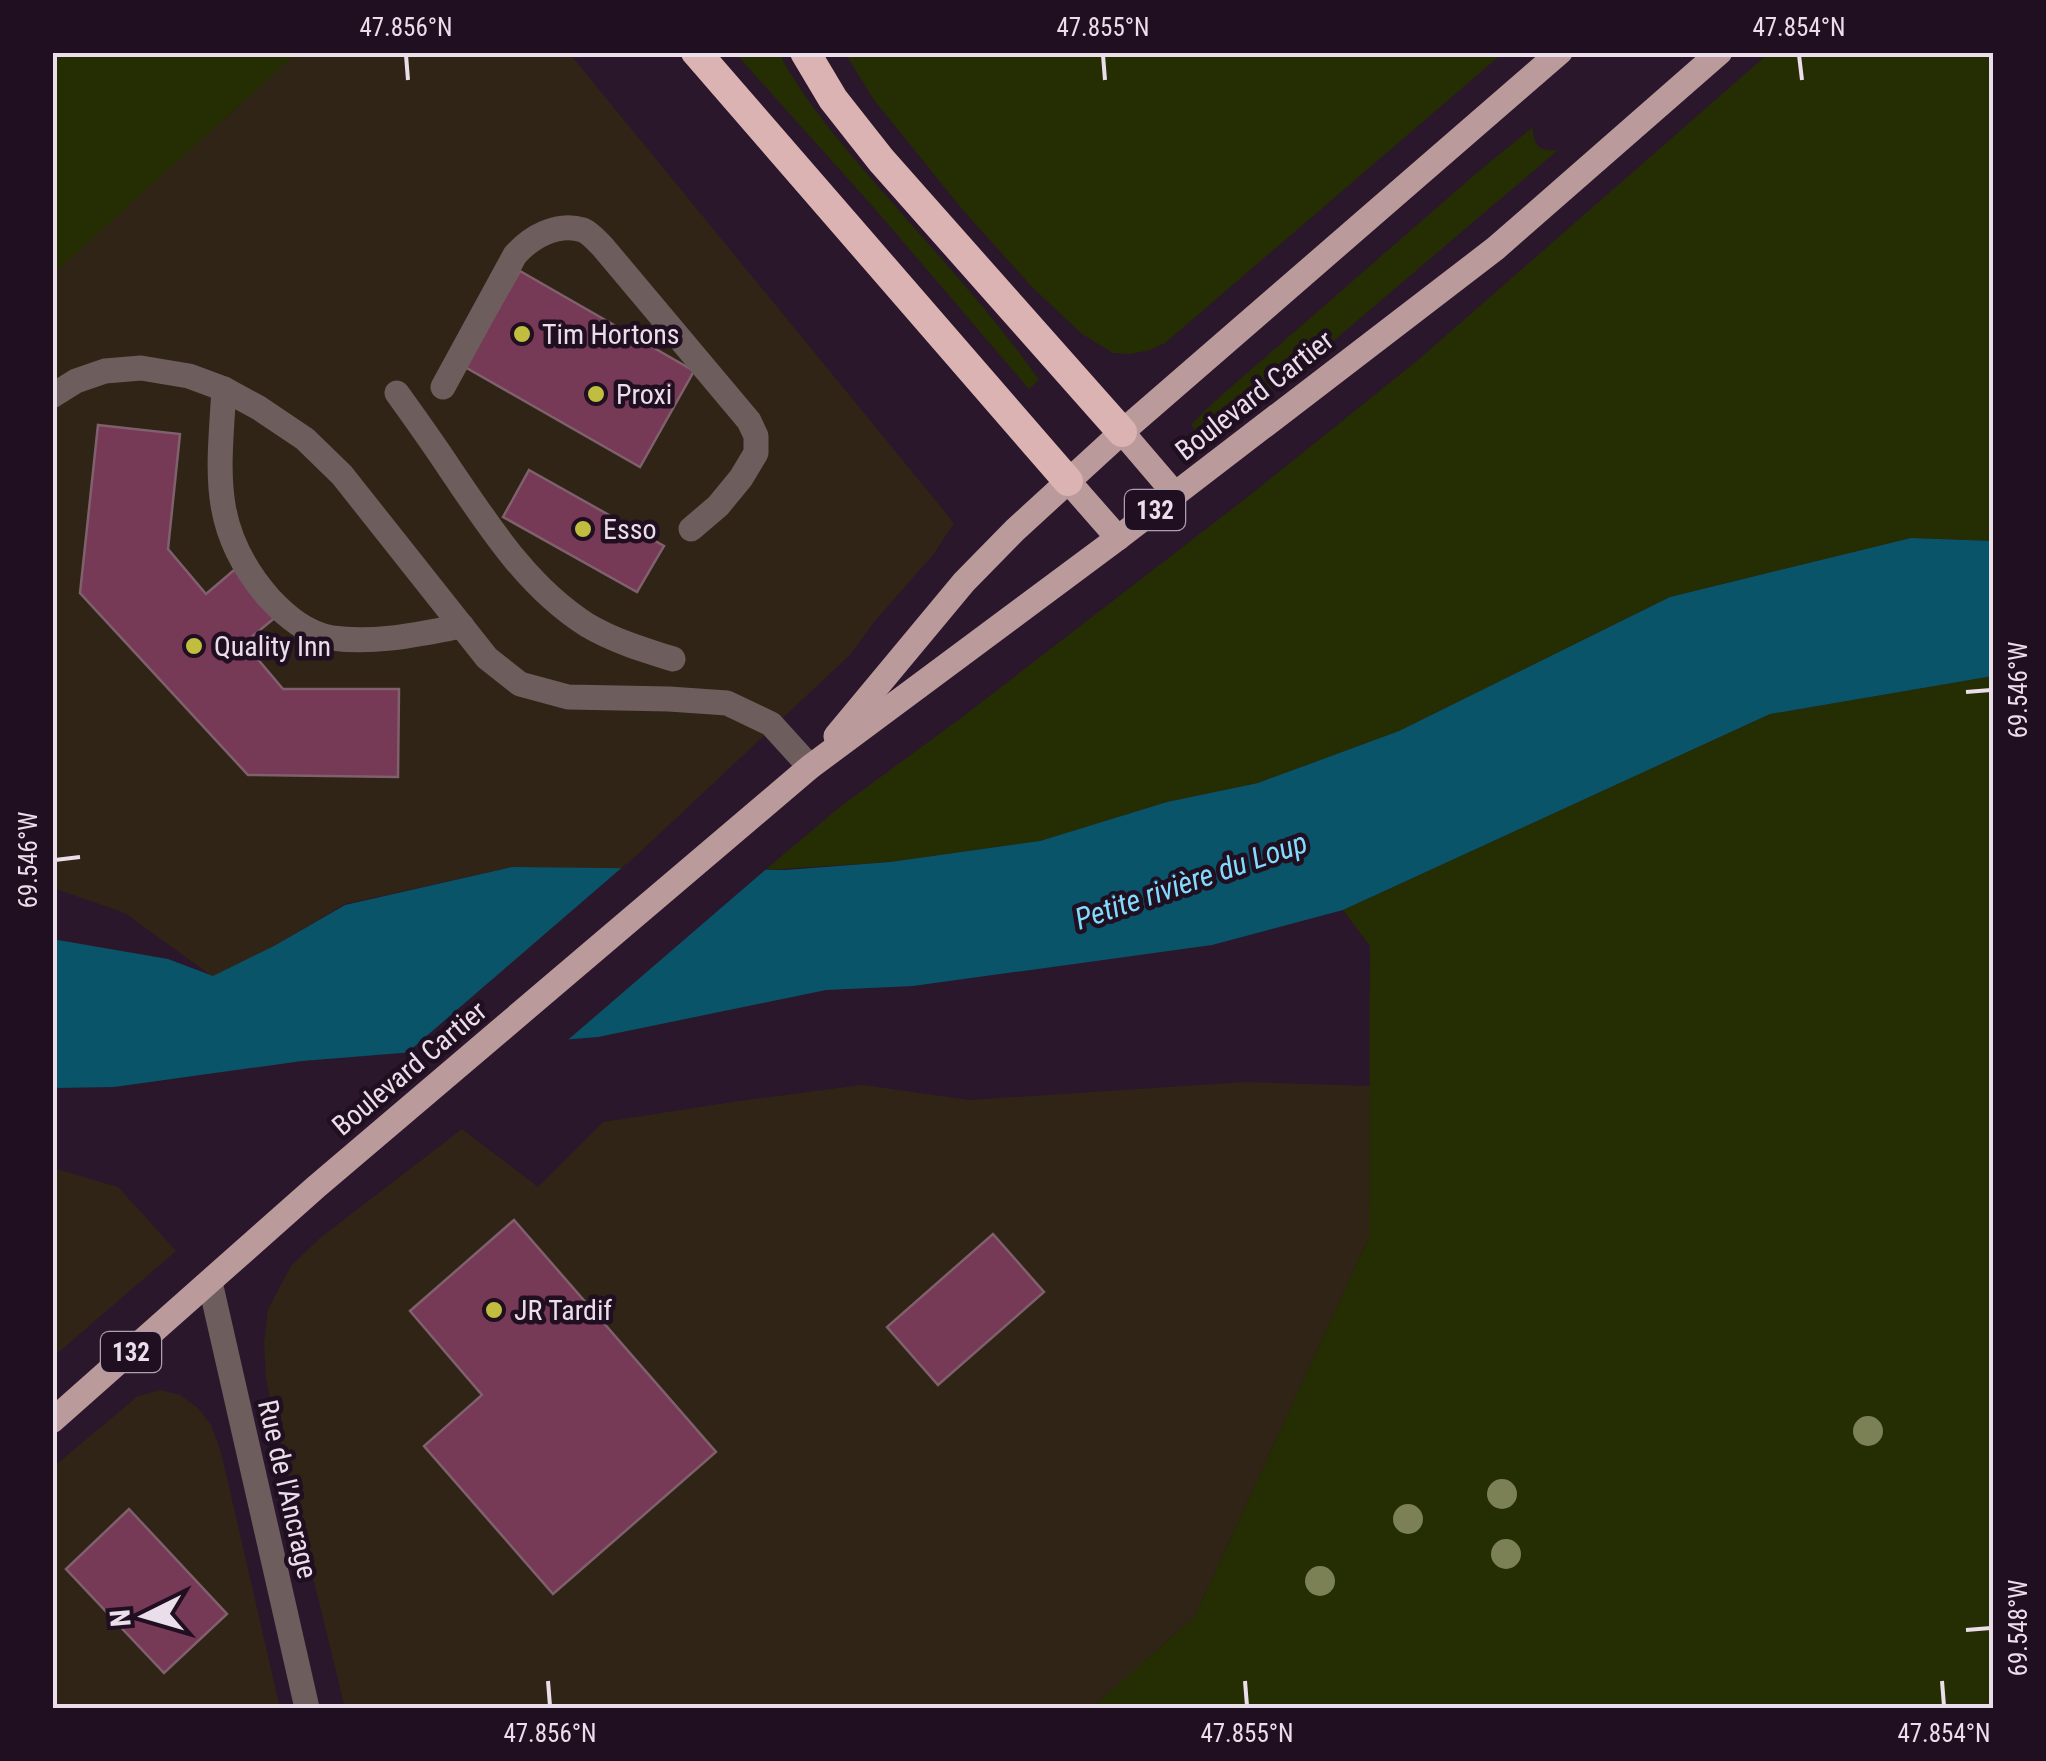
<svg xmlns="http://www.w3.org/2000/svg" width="2046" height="1761" viewBox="0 0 2046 1761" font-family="'Roboto Condensed',sans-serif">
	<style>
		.commercial { fill: #302416 }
		.green { fill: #252d03 }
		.water { fill: #0a5469 }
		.pier { fill: #2a172b }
		.building { fill: #763956; stroke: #80606d; stroke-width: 2.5 }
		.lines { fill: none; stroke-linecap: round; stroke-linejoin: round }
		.minor { stroke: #6d5d5d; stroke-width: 25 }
		.major { stroke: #bb9a9b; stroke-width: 25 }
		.highway { stroke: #dbb3b3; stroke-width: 30 }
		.tree { fill: #7b8055 }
		.ticks { fill: none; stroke: #ebdeeb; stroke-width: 4 }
		.poi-dot { fill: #c1bd40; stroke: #200e21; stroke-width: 4 }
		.labels { text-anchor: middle; stroke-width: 9; stroke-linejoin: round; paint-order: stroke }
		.shield { fill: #200e21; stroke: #aea0ae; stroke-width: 2.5 }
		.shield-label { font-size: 25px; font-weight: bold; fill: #ebdeeb }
		.poi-label { font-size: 28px; fill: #ebdeeb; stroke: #200e21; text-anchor: start }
		.street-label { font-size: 28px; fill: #ebdeeb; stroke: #200e21 }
		.water-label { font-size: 30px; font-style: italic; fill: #81dcfc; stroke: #200e21 }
		.neatline { fill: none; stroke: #ebdeeb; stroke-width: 4 }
		.ticks-label { font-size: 25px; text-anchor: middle; fill: #ebdeeb }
	</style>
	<rect width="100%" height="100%" fill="#2a172b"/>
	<g class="commercial">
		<polygon points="297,53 569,53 954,523 933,555 874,622 851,654 622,869 512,867 345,904 274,946 213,977 125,913 53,888 52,274"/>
		<polygon points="1245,1082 1370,1086 1369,1237 1195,1616 1092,1708 345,1708 274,1419 266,1378 264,1343 268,1309 291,1266 320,1238 462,1129 538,1187 603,1122 739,1101 862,1085 970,1100"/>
		<polygon points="53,1168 118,1187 176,1251 53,1357"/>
		<polygon points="160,1390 180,1395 198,1408 211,1425 221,1452 280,1708 53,1708 52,1468 138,1396"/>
	</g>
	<g class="green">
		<polygon points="53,52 297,52 297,53 53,274"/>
		<path d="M735 53H779C804 101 840 142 875 183 931 248 990 310 1039 380L1029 389 875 209Z"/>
		<polygon points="845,53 1503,53 1165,343 1150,350 1130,354 1113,353 1082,334 1032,287 962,209 874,100"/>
		<polygon points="1769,53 1993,53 1993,541 1911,538 1670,597 1399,731 1258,783 1167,802 1040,841 890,862 765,870 841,806 961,718 1245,499 1418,360"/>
		<path d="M1533 127C1532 145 1540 152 1558 150L1298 371 1223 424 1200 434 1191 425 1216 400 1480 170Z"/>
		<polygon points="1993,676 1993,1708 1092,1708 1195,1616 1369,1237 1370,946 1343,910 1770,714"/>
	</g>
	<polygon class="water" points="1911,538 1993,541 1993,676 1770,714 1343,910 1212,945 913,986 826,990 598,1037 302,1061 114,1087 53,1088 52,939 168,959 213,976 274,946 345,905 512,867 786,870 890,862 1040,841 1167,802 1258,783 1399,731 1670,597"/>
	<polygon class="pier" points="626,864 771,865 562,1045 401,1058"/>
	<g class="building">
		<polygon points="520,271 694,371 640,467 465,367"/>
		<polygon points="98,425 180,434 168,549 206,594 247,559 288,607 244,643 283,689 399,689 398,777 248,775 80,593"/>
		<polygon points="529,470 664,546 637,592 503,517"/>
		<polygon points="514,1220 716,1452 553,1594 424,1446 482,1395 410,1311"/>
		<polygon points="993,1234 1044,1292 938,1385 887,1327"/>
		<polygon points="129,1509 227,1614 164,1673 66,1569"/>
	</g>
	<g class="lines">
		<g class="minor">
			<path d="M443 387 515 255C531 237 557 222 583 230 590 233 597 241 602 246L749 421 756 436V453L741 478 718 506 691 529"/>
			<path d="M224 389C219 473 209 529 269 598 287 617 306 633 332 638 376 644 419 634 462 626"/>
			<path d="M397 393C415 418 433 443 450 469 489 526 527 587 587 625 614 641 644 650 673 659"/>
			<polyline points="52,396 76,381 105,371 141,368 189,376 224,389 259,408 305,439 342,475 487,658 520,684 568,697 669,699 727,703 771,724 810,767"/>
			<polyline points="210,1282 307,1708"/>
		</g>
		<g class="major">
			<polyline points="1122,432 1175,494"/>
			<polyline points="1068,481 1118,538"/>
			<polyline points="836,736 964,582 1015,530 1122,432 1560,52"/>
			<polyline points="52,1421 316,1187 810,767 1118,538 1496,248 1720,52"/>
		</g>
		<g class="highway">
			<polyline points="696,52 1068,481"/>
			<polyline points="805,52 833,99 881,160 1122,432"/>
		</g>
	</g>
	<g class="tree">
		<circle cx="1868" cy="1431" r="15"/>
		<circle cx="1502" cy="1494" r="15"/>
		<circle cx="1408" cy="1519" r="15"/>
		<circle cx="1506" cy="1554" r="15"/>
		<circle cx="1320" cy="1581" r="15"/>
	</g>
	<path class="ticks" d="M406 55 408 80M1103 55 1105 80M1799 55 1802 80M1966 692 1991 690M55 860 80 857M1966 1630 1991 1628M548 1681 550 1706M1245 1681 1247 1706M1942 1681 1944 1706"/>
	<g class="poi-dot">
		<circle cx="522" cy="334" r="10"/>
		<circle cx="596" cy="394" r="10"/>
		<circle cx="583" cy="529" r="10"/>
		<circle cx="194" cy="646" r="10"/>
		<circle cx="494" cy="1310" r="10"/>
	</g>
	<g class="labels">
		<g class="shield">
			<rect x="1125" y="490" width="60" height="40" rx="8"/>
			<rect x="101" y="1332" width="60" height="40" rx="8"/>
		</g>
		<g class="shield-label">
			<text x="1155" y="519">132</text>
			<text x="131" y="1361">132</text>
		</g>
		<g class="poi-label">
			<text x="542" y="344">Tim Hortons</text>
			<text x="616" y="404">Proxi</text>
			<text x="603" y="539">Esso</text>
			<text x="214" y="656">Quality Inn</text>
			<text x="514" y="1320">JR Tardif</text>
		</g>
		<g class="street-label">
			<text transform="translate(1254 395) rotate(-38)" y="10">Boulevard Cartier</text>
			<text transform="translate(409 1068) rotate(-40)" y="10">Boulevard Cartier</text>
			<text transform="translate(288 1489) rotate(77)" y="10">Rue de l'Ancrage</text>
		</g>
		<g class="water-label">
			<text transform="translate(1191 881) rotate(-19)" y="10">Petite rivière du Loup</text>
		</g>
	</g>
	<rect width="2046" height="1761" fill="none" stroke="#200e21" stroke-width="110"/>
	<g transform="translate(145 1616) rotate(265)" stroke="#200e21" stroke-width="8" paint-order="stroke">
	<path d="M0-8L18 38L0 25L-18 38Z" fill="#ebdeeb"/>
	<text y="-15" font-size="28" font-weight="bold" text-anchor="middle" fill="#ebdeeb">N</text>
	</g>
	<rect x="55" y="55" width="1936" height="1651" class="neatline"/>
	<g class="ticks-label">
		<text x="406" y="36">47.856°N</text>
		<text x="1103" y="36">47.855°N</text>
		<text x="1799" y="36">47.854°N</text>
		<text transform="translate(2018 690) rotate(-90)" y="9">69.546°W</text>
		<text transform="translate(28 860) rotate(-90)" y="9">69.546°W</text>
		<text transform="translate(2018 1628) rotate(-90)" y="9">69.548°W</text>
		<text x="550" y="1742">47.856°N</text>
		<text x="1247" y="1742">47.855°N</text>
		<text x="1944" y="1742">47.854°N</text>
	</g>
</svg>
